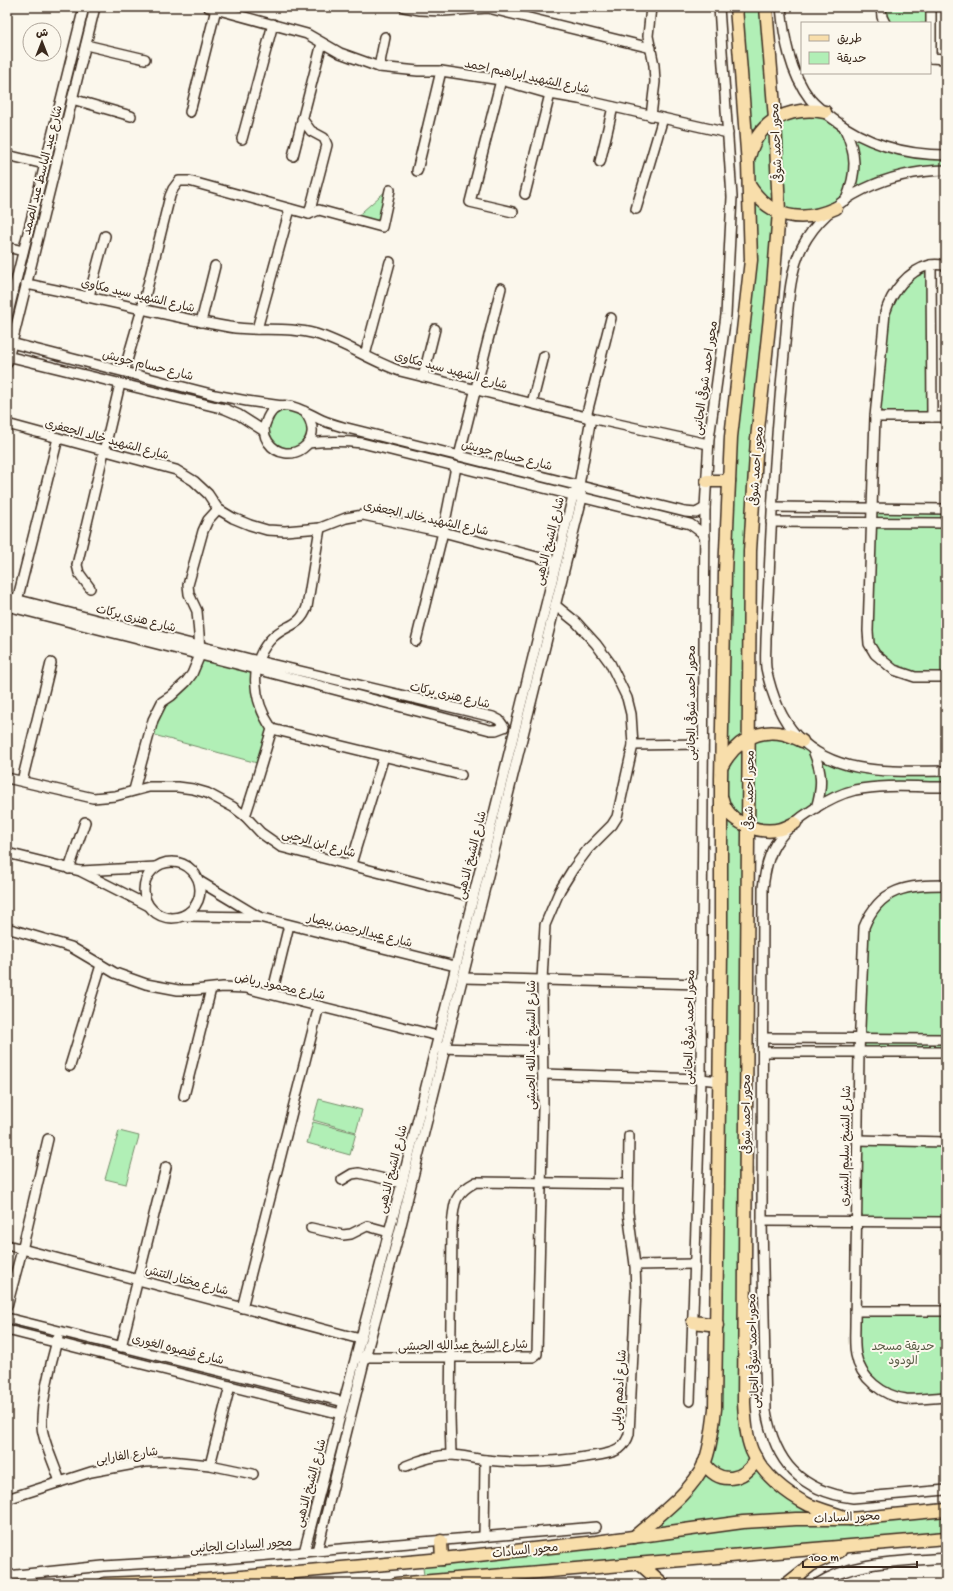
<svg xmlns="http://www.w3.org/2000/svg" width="953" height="1591" viewBox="0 0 953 1591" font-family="'Gochi Hand','Playpen Sans Arabic',sans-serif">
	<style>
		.green { fill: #b1efb6; stroke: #768c6a }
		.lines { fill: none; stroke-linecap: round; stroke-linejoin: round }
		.minor-casing { stroke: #3b2a1e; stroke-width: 12 }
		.major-casing { stroke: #3b2a1e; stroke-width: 15 }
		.minor { stroke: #fbf7ec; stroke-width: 9 }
		.major { stroke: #f8deab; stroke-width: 12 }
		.labels { text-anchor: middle; stroke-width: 4; stroke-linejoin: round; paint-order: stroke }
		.street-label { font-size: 12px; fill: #3b2a1e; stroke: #fbf7ec }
		.park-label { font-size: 12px; fill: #585b44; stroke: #fbf7ec }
	</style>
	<rect width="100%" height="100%" fill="#fbf7ec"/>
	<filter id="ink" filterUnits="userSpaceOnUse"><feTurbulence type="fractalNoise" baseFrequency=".025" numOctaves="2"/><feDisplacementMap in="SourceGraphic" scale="8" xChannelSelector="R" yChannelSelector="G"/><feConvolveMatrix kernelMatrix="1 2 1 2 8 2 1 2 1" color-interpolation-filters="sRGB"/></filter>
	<g filter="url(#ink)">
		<g class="green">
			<polygon points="736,7 766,7 776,119 812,110 864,138 946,155 946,170 906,173 836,208 779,212 761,398 749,737 785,734 852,767 946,772 946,787 854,790 795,823 749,826 750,1442 781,1486 850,1519 946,1510 946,1538 425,1582 422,1561 634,1537 691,1484 709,1442 725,573 747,304"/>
			<polygon points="881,7 931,7 930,23 885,23"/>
			<polygon points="388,189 382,227 354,219"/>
			<polygon points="931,265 932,417 875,417 883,327 897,288"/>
			<polygon points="275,409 304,411 312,435 295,453 271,446 265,423"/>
			<polygon points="946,508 946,677 915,677 875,654 868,631 873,509"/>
			<polygon points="200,655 256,669 255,677 272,729 261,764 150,734 162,702 179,690"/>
			<polygon points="946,885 946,1052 859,1053 864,927 891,893"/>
			<polygon points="319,1099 362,1110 356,1132 313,1120"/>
			<polygon points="313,1122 356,1133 350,1155 307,1143"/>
			<polygon points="119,1131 139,1136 126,1184 105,1179"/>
			<polygon points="857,1140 946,1142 946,1222 855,1222"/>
			<polygon points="855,1311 946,1311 946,1397 890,1394 858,1363"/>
		</g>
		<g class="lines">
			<g class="minor-casing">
				<g id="minor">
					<polyline points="208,7 307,34 340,53 379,67 418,71 441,71 501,80 550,94 579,99 728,133"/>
					<polyline points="404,7 420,10 443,11 488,8 651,48"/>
					<polyline points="651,7 648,36 654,65 655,82 651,116"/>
					<path d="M781 7C784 38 790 73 810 99 816 106 825 113 833 119 866 144 904 155 946 155"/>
					<polyline points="881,7 882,17 885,23"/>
					<polyline points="86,45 145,59"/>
					<polyline points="930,58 946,59"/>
					<polyline points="931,58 931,7"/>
					<polyline points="379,67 385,37"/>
					<polyline points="501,80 470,202 513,212"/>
					<polyline points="72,99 131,116"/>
					<polyline points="190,112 216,9"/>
					<polyline points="302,119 311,131 324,138 327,145 309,214"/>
					<path d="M844 127C857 154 857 172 846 200"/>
					<polyline points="242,139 273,24"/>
					<polyline points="7,155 44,164"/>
					<polyline points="293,156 322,43"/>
					<polyline points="600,162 613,107"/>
					<path d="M946 170C891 171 829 195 802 247 788 274 788 314 785 344 777 422 772 499 769 577 768 598 767 619 766 639 766 649 765 659 766 668 771 692 781 719 797 736 836 777 895 771 946 771"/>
					<polyline points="417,171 441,71"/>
					<polyline points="525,194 550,94"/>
					<polyline points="636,209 663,118"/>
					<polyline points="7,247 23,251"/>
					<polyline points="931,265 932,417"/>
					<path d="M946 265C941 265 935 264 930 265 907 271 892 292 885 313L875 417 868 631 869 644 875 654 894 670 915 677H946"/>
					<path d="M26 284C94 297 161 315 229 327 258 332 287 326 316 334 346 343 371 361 400 371L586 417 708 444"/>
					<polyline points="89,296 105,236"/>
					<polyline points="7,317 84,7"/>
					<polyline points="201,322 215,266"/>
					<polyline points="257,329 290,209"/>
					<polyline points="7,342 215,395 247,401 282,406"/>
					<polyline points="365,355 390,262"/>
					<polyline points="7,356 225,409 239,415 264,431"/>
					<polyline points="7,363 95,7"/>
					<polyline points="124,371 142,309 170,196 173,189 179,181 189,181 309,214 319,210 382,227 390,190"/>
					<polyline points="423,377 435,329"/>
					<polyline points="532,403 544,356"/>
					<path d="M304 411C330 442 287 469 268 442 264 436 263 428 266 422 277 391 304 412 322 420 329 423 336 425 343 427L685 512 696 513 705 508"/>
					<polyline points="586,417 611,318"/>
					<polyline points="875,417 946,417"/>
					<polyline points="7,424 176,470 194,481 208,494 218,509 233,518 250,525 267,530 285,531 320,528 346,518 363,515 443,532 556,562"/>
					<path d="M308 443C327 441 344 441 362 443L690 524 701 532 705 538"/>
					<polyline points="459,456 501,288"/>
					<polyline points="772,507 946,509"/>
					<polyline points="771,522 946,523"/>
					<polyline points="90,588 79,573 77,565 120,384"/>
					<polyline points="7,597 258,661 493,717 499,720 504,727 496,730 490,730 256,669 7,606"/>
					<polyline points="16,605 58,438"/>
					<polyline points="416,641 443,532 456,467"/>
					<polyline points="272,729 461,775"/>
					<polyline points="633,745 703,744"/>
					<path d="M813 750C822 772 823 786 816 808"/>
					<polyline points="7,778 93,798 115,796 149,787 178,787 193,789 207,793 233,807 245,816 261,833 281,847 473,897"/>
					<polyline points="22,781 51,663"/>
					<path d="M946 787C916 787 884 784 855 790 830 796 794 819 779 839 768 853 765 872 763 888L762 1221 766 1411C775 1462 800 1491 853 1498L946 1490"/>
					<polyline points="134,790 153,720 162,702 171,696 186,682 192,674 200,655 199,634 197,611 189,594 188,585 203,531 208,520 218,509"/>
					<path d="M245 816C255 787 263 758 272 729 253 701 247 662 273 637 287 624 300 627 307 607L320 528"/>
					<polyline points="7,853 80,871 147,905"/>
					<circle cx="172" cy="890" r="28"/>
					<polyline points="351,864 384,756"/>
					<polyline points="69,869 85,822"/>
					<polyline points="81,871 156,867"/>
					<polyline points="199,881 259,917 455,966"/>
					<path d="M946 885C908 885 880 887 864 927L859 1053 855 1324C855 1334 854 1345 856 1355 860 1378 883 1396 906 1399 919 1400 933 1398 946 1397"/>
					<polyline points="184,916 259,917"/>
					<polyline points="7,928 71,947 115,973 146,984 178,990 195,990 223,987 246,988 438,1036"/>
					<polyline points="462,978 702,984"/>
					<polyline points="272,994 289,925"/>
					<polyline points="763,1038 946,1039"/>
					<polyline points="439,1048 543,1051"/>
					<polyline points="763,1052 946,1052"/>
					<polyline points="70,1066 101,965"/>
					<polyline points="543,1074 701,1079 719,1081"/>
					<polyline points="184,1096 211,989"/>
					<polyline points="857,1140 946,1142"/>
					<polyline points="342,1180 352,1174 359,1173 402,1183"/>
					<polyline points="762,1221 946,1222"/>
					<polyline points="311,1228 343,1235 351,1234 367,1226 389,1232"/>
					<polyline points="7,1245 360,1339"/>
					<polyline points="635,1265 695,1264"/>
					<polyline points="7,1306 22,1250 48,1139"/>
					<polyline points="242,1308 319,1006"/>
					<polyline points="855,1311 946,1311"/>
					<polyline points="7,1318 344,1402"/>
					<polyline points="7,1330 341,1414"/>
					<path d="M58 1337C52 1358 38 1413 43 1433 47 1450 55 1466 60 1482"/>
					<polyline points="121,1347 166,1167"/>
					<polyline points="359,1357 533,1357 537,1354 543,1107 542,980 545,925 560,890 573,869 588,849 612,825 617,817 633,745 631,714 627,698 610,663 596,644 576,622 555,605"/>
					<polyline points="690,1401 701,1079 705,508 709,439 726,315 732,197 719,7"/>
					<path d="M451 1455 450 1416 452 1227C454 1204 453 1194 476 1182L628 1184"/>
					<polyline points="210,1465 230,1386"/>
					<path d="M406 1466C420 1460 434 1455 450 1455 462 1455 474 1459 486 1460 521 1464 558 1462 592 1456 601 1455 611 1454 619 1449 624 1445 627 1441 629 1434L636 1291 635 1265 628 1212 629 1136"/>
					<polyline points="7,1499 91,1472 145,1462 170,1461 210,1465 253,1474"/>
					<polyline points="484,1537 485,1460"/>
					<polyline points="317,1551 365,1358 399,1233 576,522 582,498 579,485"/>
					<polyline points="304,1552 402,1183 573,496 579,485 591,418"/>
					<polyline points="7,1576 103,1566 223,1559 596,1527"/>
					<path d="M817 1584C856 1560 902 1562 946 1558"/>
				</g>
			</g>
			<g class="major-casing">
				<g id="major">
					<path d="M766 7 775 119 779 212 772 298 757 439 750 551 744 1403C745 1419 746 1436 752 1451 762 1474 787 1494 809 1505 822 1510 836 1514 850 1519"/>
					<path d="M749 157C758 120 790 106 825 112"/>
					<path d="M749 185C770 218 801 224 836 208"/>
					<polyline points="707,481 729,481"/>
					<path d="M722 766C735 742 757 728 784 734 790 735 796 738 802 741"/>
					<path d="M722 799C727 822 759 835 781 829 786 828 791 825 795 823"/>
					<polyline points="693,1322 717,1325"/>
					<path d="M704 1463C720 1486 744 1481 757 1459"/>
					<path d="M634 1537C657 1517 693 1491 704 1464 711 1448 713 1425 715 1409L721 953V778L725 573 731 437 751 260 748 164 736 7"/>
					<polyline points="441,1541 442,1559"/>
					<polyline points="640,1564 663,1584"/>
					<polyline points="104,1584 207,1580 442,1559 596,1542 743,1522 796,1519 850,1519 946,1510"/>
					<polyline points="396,1584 946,1538"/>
					<polyline points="787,1584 811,1565 840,1551"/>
				</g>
			</g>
			<use href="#minor" class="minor"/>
			<use href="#major" class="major"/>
		</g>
	</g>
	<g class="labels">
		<g class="street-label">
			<text transform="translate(527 76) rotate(12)" y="4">شارع الشهيد ابراهيم احمد</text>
			<text transform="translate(776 143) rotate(-93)" y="4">محور احمد شوقى</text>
			<text transform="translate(42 170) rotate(-76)" y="4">شارع عبد الباسط عبد الصمد</text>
			<text transform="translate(138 295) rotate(13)" y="4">شارع الشهيد سيد مكاوى</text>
			<text transform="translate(148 365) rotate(14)" y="4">شارع حسام جويش</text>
			<text transform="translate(451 370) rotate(15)" y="4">شارع الشهيد سيد مكاوى</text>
			<text transform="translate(705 378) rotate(-82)" y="4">محور احمد شوقى الجانبى</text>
			<text transform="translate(107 439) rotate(15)" y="4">شارع الشهيد خالد الجعفرى</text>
			<text transform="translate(507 455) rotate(14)" y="4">شارع حسام جويش</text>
			<text transform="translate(756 466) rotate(-86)" y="4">محور احمد شوقى</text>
			<text transform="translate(426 518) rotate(12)" y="4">شارع الشهيد خالد الجعفرى</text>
			<text transform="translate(549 541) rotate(-76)" y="4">شارع الشيخ الذهبى</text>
			<text transform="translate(136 618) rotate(14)" y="4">شارع هنرى بركات</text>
			<text transform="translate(450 695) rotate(13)" y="4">شارع هنرى بركات</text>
			<text transform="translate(691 703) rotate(-90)" y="4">محور احمد شوقى الجانبى</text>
			<text transform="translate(749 790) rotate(-89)" y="4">محور احمد شوقى</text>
			<text transform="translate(319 843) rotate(16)" y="4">شارع ابن الرحبى</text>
			<text transform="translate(471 855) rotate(-76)" y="4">شارع الشيخ الذهبى</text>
			<text transform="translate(360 930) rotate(14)" y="4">شارع عبدالرحمن بيصار</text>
			<text transform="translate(280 986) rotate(12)" y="4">شارع محمود رياض</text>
			<text transform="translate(689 1027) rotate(-89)" y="4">محور احمد شوقى الجانبى</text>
			<text transform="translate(531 1045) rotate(-90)" y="4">شارع الشيخ عبدالله الحبشى</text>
			<text transform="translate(746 1114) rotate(-90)" y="4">محور احمد شوقى</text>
			<text transform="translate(845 1146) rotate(-89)" y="4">شارع الشيخ سليم البشرى</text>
			<text transform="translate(392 1169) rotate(-76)" y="4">شارع الشيخ الذهبى</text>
			<text transform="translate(187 1280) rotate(15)" y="4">شارع مختار التتش</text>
			<text transform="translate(463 1345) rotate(-1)" y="4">شارع الشيخ عبدالله الحبشى</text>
			<text transform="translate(178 1349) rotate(14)" y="4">شارع قنصوه الغورى</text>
			<text transform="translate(753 1351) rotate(-92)" y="4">محور احمد شوقى الجانبى</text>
			<text transform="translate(619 1390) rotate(-86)" y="4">شارع أدهم وايلى</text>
			<text transform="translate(127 1455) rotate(-8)" y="4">شارع الفارابى</text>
			<text transform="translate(310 1483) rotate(-75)" y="4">شارع الشيخ الذهبى</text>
			<text transform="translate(847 1517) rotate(-3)" y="4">محور السادات</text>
			<text transform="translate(241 1545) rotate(-4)" y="4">محور السادات الجانبى</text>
			<text transform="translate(525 1550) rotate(-6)" y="4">محور السادات</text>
		</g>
		<g class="park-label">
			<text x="903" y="1350">حديقة مسجد<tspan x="903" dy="14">الودود</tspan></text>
		</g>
	</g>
	<rect width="953" height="1591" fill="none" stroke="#fbf7ec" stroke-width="24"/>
	<rect x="12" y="12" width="929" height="1567" fill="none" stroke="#3b2a1e" stroke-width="1.5" filter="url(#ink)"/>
	<rect x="801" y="22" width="130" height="52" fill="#fbf7ec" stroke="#aea59a"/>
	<rect x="809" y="35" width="20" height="6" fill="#f8deab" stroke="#aea59a"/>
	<text x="837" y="42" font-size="12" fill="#3b2a1e">طريق</text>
	<rect x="809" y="52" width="20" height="12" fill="#b1efb6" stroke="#aea59a"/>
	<text x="837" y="62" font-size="12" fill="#3b2a1e">حديقة</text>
	<g transform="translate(42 42)"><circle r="19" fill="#fbf7ec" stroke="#aea59a"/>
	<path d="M0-3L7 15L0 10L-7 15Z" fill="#3b2a1e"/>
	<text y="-6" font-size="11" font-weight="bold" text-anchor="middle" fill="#3b2a1e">ش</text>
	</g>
	<path d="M803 1561v6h114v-6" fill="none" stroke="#3b2a1e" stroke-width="2"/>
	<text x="809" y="1561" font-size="12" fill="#3b2a1e" stroke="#fbf7ec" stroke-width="3" paint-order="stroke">100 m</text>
</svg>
